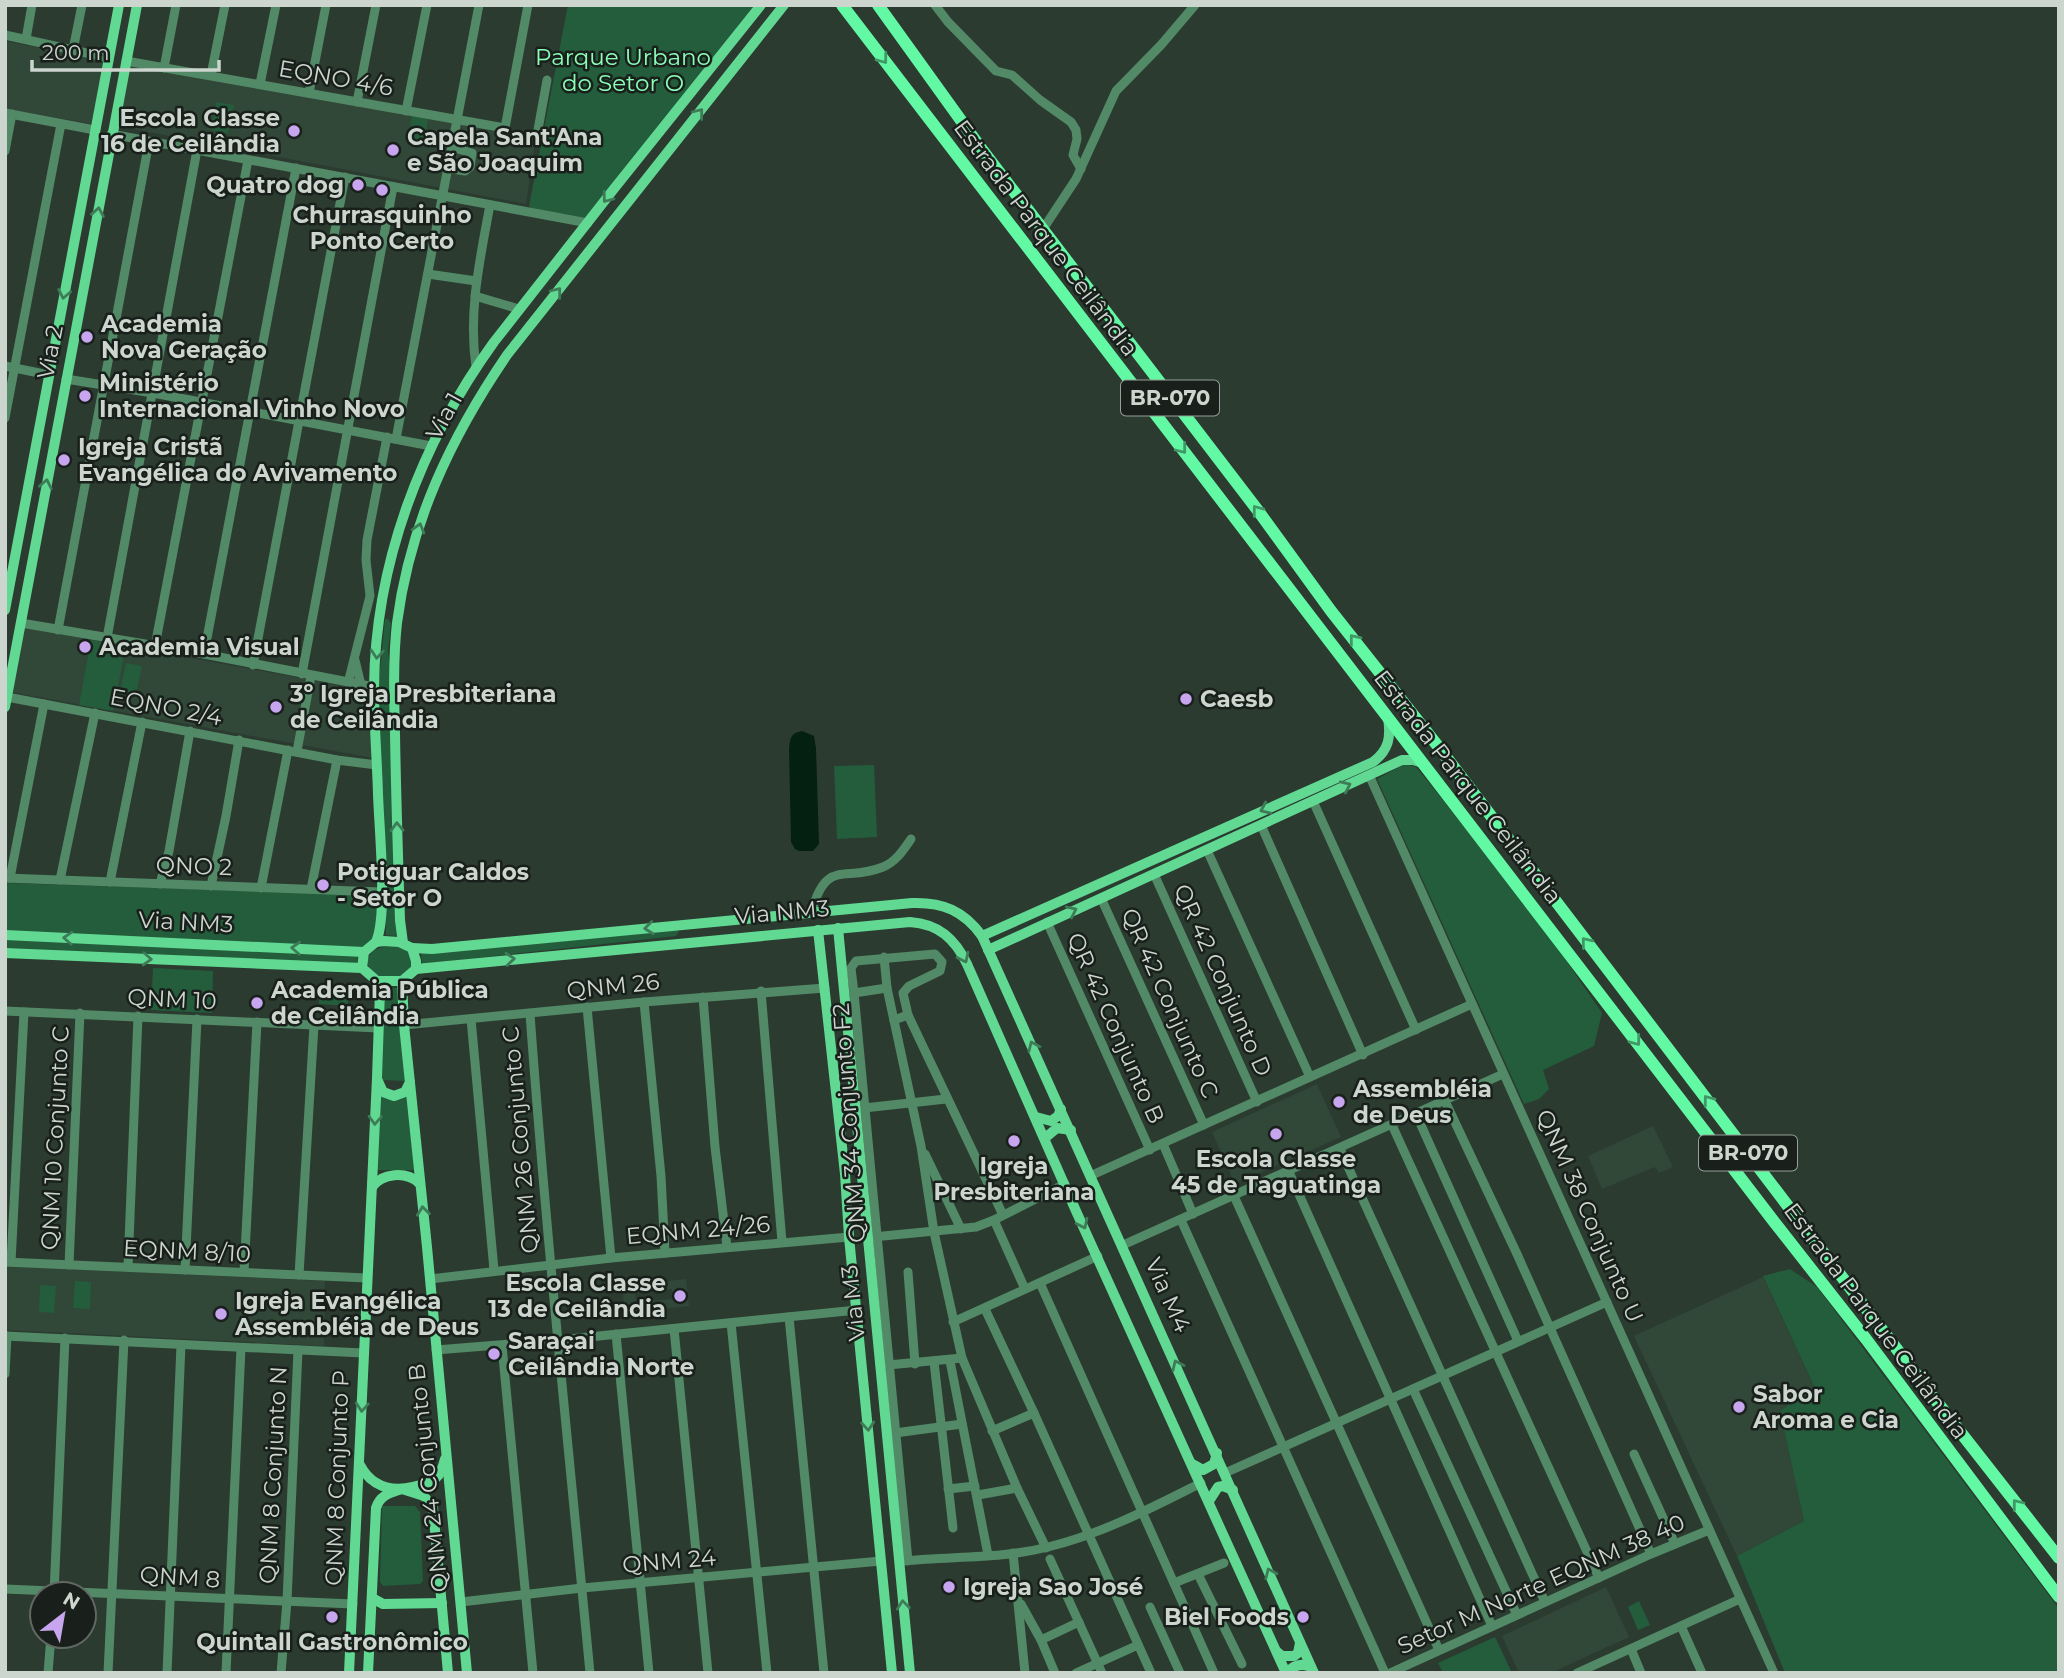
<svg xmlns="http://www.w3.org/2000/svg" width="2064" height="1678" viewBox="0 0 2064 1678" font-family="Montserrat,sans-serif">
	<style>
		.built { fill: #314738; fill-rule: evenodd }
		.green { fill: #245d3c }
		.water { fill: #042010 }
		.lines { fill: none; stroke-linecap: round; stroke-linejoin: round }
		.minor { stroke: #528966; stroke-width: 9 }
		.major { stroke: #61d993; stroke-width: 10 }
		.highway { stroke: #63f9a4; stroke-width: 12 }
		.oneway { stroke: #429766 }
		.oneway2 { stroke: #3d7c57 }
		.poi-dot { fill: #c8a6ef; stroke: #19201b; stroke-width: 2.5 }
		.labels { text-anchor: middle; stroke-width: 5; stroke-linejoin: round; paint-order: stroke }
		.shield { fill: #19201b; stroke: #969f98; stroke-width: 2 }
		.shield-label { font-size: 21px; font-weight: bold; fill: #ccd5ce }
		.park-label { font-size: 23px; fill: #8bffb8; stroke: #19201b }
		.street-label { font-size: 23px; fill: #ccd5ce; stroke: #19201b }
		.poi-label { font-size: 23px; font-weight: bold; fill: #ccd5ce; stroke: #19201b; text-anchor: start }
	</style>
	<rect width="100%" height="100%" fill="#2b3b30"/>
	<g class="built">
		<polygon points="5,41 105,61 93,124 5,109"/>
		<polygon points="128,65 536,136 526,204 117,126"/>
		<polygon points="24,627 370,691 373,758 11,692"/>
		<polygon points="1317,1084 1341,1137 1235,1184 1212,1132"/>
		<polygon points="1653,1126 1673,1167 1659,1173 1655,1167 1602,1189 1588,1156"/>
		<polygon points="5,1266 325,1281 324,1346 5,1330"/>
		<polygon points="1763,1277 1814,1386 1780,1411 1804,1521 1737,1556 1634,1336"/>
		<path d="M686 1279 689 1306 625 1313 622 1286ZM672 1289V1299L636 1302 635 1293Z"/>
		<polygon points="1606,1587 1629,1637 1551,1673 1519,1673 1502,1636"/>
	</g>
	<g class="green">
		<polygon points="568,5 758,5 586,218 532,209 529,206"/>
		<polygon points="216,102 234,105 228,133 211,130"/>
		<polygon points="412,116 428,119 424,142 408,139"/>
		<polygon points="385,619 388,619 391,623 388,652 390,666 398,936 386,935 378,691"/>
		<polygon points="91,640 126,646 113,711 79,705"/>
		<polygon points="126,663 142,666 136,694 120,691"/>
		<polygon points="1405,764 1416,767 1443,800 1552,940 1602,1013 1594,1046 1543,1070 1549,1089 1539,1099 1524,1104 1377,779"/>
		<polygon points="874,765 877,837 837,839 834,766"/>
		<path d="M5 883 373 895 378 899C379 919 380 938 361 948L5 931Z"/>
		<polygon points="676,929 679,931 676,936 422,964 421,953"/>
		<polygon points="5,939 358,955 357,966 5,950"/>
		<path d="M394 946 409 951 413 966C410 969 408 973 404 975 391 982 372 977 367 963 369 949 382 946 394 946Z"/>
		<polygon points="153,968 213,971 212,1013 151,1010"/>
		<polygon points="319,987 349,989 348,1006 319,1004"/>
		<polygon points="383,987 397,988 406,1076 404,1081 382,1080"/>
		<polygon points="380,1097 408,1097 414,1170 376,1170"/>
		<polygon points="1790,1269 1817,1287 2059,1609 2059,1673 1785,1673 1737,1556 1804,1521 1780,1411 1814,1386 1763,1276"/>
		<polygon points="75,1281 91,1282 90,1309 73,1308"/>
		<polygon points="40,1285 56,1286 54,1313 39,1312"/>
		<polygon points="382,1506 415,1506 420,1512 423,1581 420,1584 383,1586 380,1582"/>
		<polygon points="1639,1601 1650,1625 1638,1630 1628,1607"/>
		<polygon points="1495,1637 1512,1673 1443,1673 1438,1663"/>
	</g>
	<path class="water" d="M802 731 814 736 816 748 819 844 813 851H799L795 849 791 842 789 748C790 738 791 733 802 731Z"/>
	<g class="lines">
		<g class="minor">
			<polyline points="935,5 948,22 996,71 1012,75 1040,100 1071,122 1076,130 1077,139 1073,155 1081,169"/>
			<polyline points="5,35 109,58"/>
			<polyline points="26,39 32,5"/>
			<polyline points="73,50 82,5"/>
			<polyline points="126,61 505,128 528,5"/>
			<polyline points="164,68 176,5"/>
			<polyline points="211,75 225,5"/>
			<polyline points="260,84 276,5"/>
			<polyline points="309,93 326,5"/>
			<polyline points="357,102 376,5"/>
			<polyline points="406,111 427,5"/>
			<polyline points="5,113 95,130"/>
			<polyline points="111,134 588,223"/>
			<polyline points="537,135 547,80"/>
			<polyline points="5,151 12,114"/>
			<polyline points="447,168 465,171 470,167 472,153 451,147"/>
			<polyline points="1043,229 1076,179 1116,91 1161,45 1195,5"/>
			<polyline points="428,274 476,281"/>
			<polyline points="475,296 519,309"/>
			<polyline points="5,366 49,375"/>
			<path d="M476 367C468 312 480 259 490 205"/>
			<polyline points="66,379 153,393 431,446"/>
			<polyline points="5,418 61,124"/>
			<polyline points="396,439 479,5"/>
			<polyline points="21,623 204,654 374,687"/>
			<polyline points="58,630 149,142"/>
			<polyline points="107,638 197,150"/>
			<polyline points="155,646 248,160"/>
			<polyline points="204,654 296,168"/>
			<polyline points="355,660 361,685"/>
			<polyline points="253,665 345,177"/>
			<polyline points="302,674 393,187"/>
			<polyline points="348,683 370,596 366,560 367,540 387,437"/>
			<polyline points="7,697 337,760 377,765"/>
			<polyline points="297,751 311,676"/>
			<polyline points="1369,775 1774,1673"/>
			<polyline points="1313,801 1416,1030"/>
			<polyline points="1261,825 1363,1055"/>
			<polyline points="1207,850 1310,1077"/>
			<polyline points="1154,874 1257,1102"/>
			<polyline points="5,878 381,892"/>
			<polyline points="10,878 44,704"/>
			<polyline points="60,880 95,713"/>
			<polyline points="110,882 142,722"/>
			<polyline points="160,884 169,851 190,731"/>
			<polyline points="211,886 226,816 239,740"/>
			<polyline points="261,888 288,750"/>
			<polyline points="311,889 337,760"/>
			<polyline points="1101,898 1204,1125"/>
			<path d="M811 913C827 857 843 883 883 867 896 862 904 849 911 839"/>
			<polyline points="1047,922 1150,1150"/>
			<polyline points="884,957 887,988 921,1146 934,1232 962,1358 888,1365"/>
			<polyline points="887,988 854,993 908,1561"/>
			<polyline points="761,991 782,1242"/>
			<polyline points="854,993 851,968 856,961 935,954 942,962 940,971 909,986 903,993 908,1015"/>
			<polyline points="703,997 715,1147 727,1247"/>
			<polyline points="644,1002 661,1176 665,1253"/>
			<polyline points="587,1007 611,1258"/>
			<polyline points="5,1011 378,1028"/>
			<path d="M530 1014C546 1234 569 1453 590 1673"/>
			<polyline points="471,1019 494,1270"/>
			<polyline points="894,1020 908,1015 1003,1215"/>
			<polyline points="404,1025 644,1002 825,988"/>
			<polyline points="1445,1101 1517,1254 1651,1554"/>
			<polyline points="864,1108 946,1099"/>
			<polyline points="1416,1114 1518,1341"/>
			<polyline points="1392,1125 1599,1578"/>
			<polyline points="1163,1144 1193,1214"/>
			<polyline points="1340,1149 1545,1602"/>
			<polyline points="925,1154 961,1229"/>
			<polyline points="1289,1172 1492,1626"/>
			<polyline points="1090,1176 1472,1004"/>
			<polyline points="1234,1196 1439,1650"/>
			<polyline points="994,1220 1025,1289"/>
			<polyline points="1181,1220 1385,1673"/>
			<polyline points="873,1237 976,1227 994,1220 1065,1184"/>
			<polyline points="1123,1245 1503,1074"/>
			<polyline points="5,1262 367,1278"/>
			<polyline points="11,1262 24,1012"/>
			<polyline points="69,1265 80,1013"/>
			<polyline points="128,1267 138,1016"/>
			<polyline points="185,1270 197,1019"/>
			<polyline points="244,1272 257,1022"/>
			<polyline points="908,1272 915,1364"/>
			<polyline points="299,1275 314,1025"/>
			<polyline points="430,1279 611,1258 849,1237"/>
			<polyline points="1040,1283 1214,1673"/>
			<polyline points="985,1309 1034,1413 1151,1673"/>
			<polyline points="789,1317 824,1673"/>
			<polyline points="953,1322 1098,1256"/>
			<polyline points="731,1323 767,1673"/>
			<polyline points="674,1329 708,1673"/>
			<polyline points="616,1334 649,1673"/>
			<polyline points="5,1336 363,1353"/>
			<polyline points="502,1346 533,1673"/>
			<polyline points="436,1350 559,1340 857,1310"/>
			<polyline points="962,1358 1017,1488 1046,1548"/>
			<polyline points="950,1361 988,1555"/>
			<polyline points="934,1362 953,1528"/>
			<polyline points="5,1374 7,1336"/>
			<polyline points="1413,1389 1517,1615"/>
			<polyline points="992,1431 1034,1413"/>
			<polyline points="895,1433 962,1424"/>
			<polyline points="1634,1454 1675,1544"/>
			<polyline points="1225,1473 1607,1302"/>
			<polyline points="948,1489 975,1486"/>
			<polyline points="978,1495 1017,1488"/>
			<polyline points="1013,1553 1025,1673"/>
			<polyline points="1050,1559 1102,1673"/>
			<path d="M904 1561C952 1556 1002 1559 1048 1547 1102 1534 1151 1508 1201 1483"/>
			<polyline points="1198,1574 1242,1664"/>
			<polyline points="1174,1583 1224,1563"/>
			<polyline points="5,1589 353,1604"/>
			<polyline points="54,1594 65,1338"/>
			<polyline points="461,1602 582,1588 881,1561"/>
			<polyline points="1021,1604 1041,1640 1055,1673"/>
			<polyline points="1150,1607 1180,1673"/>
			<polyline points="1681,1626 1702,1673"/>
			<polyline points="1041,1640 1079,1622"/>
			<polyline points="1631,1649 1641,1673"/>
			<polyline points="48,1673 51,1636"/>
			<polyline points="108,1673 124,1340"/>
			<polyline points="167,1673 181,1345"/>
			<polyline points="226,1673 241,1348"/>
			<polyline points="281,1673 287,1601 298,1350"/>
			<polyline points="1076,1673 1138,1645"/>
			<polyline points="1390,1673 1651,1554 1709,1530"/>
			<polyline points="1577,1673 1740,1599"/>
		</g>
		<g class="major">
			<polyline points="5,610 119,5"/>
			<polyline points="5,707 137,5"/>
			<polyline points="838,928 910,1673"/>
			<polyline points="818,930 845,1174 849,1237 892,1673"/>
			<polyline points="5,935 364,952"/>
			<path d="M982 936 1373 762C1389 750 1391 737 1388 718"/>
			<polygon points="384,941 399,942 412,948 416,961 416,969 402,981 377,981 362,968 364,952 376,942"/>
			<path d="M376 942C388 915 379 828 378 794 377 759 374 724 374 688 375 563 421 443 494 342L613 190 761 5"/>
			<path d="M403 943 400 920C398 858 396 796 395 734 394 697 393 659 397 623 410 523 451 437 507 355L784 5"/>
			<path d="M412 948 432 949 912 903C943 902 964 911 982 936L1314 1673"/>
			<polyline points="988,950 1402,760 1413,760 1423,763"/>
			<polyline points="5,953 362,968"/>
			<path d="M416 969 910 922C939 924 955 939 967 964L1076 1211 1286 1673"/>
			<polyline points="402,981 404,1025 427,1247 467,1673"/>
			<polyline points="378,1081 383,1092 394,1096 405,1092 410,1082"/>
			<polyline points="1036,1117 1051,1121 1058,1116 1061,1109"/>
			<polyline points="1045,1138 1057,1128 1071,1130"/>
			<path d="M372 1187C382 1173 406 1171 419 1183"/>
			<polyline points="1192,1464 1203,1470 1214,1464 1217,1453"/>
			<path d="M360 1465C371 1486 390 1492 413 1487 420 1485 429 1484 435 1479 441 1474 443 1467 445 1459"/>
			<polyline points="402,1489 424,1496 433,1508 448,1673"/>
			<polyline points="1209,1501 1218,1487 1223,1486 1233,1490"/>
			<polyline points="372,1598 383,1604 442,1603"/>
			<polyline points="1277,1652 1282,1656 1294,1656 1298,1653 1300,1643"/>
			<polyline points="349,1673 377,1078 380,990 377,981"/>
			<path d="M368 1673 376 1508C380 1495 390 1493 402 1489"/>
			<path d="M1287 1673C1294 1664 1302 1663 1311 1667"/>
		</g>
		<g class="highway">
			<polyline points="842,5 1775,1223 1866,1339 2059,1597"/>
			<polyline points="878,5 983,151 1259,512 1331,611 1437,745 1947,1415 2059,1558"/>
		</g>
	</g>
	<defs><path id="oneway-chevron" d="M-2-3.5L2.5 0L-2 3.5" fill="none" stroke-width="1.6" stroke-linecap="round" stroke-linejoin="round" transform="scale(1.75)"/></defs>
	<g class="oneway">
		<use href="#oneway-chevron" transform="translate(883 59) rotate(53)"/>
		<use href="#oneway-chevron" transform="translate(1182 449) rotate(52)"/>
		<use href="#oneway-chevron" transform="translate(1257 510) rotate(-127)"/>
		<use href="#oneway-chevron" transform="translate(1354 639) rotate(-129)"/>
		<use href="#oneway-chevron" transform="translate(1586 942) rotate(-129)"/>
		<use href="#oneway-chevron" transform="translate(1636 1041) rotate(53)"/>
		<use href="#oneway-chevron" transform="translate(1708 1100) rotate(-127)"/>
		<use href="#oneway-chevron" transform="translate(2017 1504) rotate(-128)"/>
	</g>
	<g class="oneway2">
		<use href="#oneway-chevron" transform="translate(699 113) rotate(-52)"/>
		<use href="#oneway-chevron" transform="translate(607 198) rotate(127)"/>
		<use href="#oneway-chevron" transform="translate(98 212) rotate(-80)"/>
		<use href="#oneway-chevron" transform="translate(557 292) rotate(-52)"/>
		<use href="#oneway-chevron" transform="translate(64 294) rotate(101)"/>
		<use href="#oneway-chevron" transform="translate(46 484) rotate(-79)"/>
		<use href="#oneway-chevron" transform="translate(419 528) rotate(-74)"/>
		<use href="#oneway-chevron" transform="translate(377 654) rotate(95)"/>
		<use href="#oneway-chevron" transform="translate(1346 786) rotate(-25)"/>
		<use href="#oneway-chevron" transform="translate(1265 809) rotate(156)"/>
		<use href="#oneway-chevron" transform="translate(397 827) rotate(-92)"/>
		<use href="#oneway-chevron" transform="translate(1072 911) rotate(-25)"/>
		<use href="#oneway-chevron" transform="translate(649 928) rotate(174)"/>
		<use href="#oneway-chevron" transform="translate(68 938) rotate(-177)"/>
		<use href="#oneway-chevron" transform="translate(296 948) rotate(-177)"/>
		<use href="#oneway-chevron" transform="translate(964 958) rotate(64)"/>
		<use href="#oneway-chevron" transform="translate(147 959) rotate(3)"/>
		<use href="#oneway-chevron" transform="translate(510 959) rotate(-5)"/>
		<use href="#oneway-chevron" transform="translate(1033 1046) rotate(-114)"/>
		<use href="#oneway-chevron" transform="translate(375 1120) rotate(93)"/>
		<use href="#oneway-chevron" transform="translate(423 1211) rotate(-97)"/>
		<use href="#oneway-chevron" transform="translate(1083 1224) rotate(64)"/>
		<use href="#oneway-chevron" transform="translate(1177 1365) rotate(-115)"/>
		<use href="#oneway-chevron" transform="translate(362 1407) rotate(94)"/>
		<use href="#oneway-chevron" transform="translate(868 1426) rotate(85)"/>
		<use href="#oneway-chevron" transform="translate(1270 1573) rotate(-114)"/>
		<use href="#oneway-chevron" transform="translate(903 1605) rotate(-96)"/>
	</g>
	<g class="poi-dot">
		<circle cx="294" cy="131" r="7"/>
		<circle cx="393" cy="150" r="7"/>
		<circle cx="358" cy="185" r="7"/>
		<circle cx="382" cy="190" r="7"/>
		<circle cx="87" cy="337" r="7"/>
		<circle cx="85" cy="396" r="7"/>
		<circle cx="64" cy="460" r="7"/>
		<circle cx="85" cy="647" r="7"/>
		<circle cx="1186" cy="699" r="7"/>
		<circle cx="276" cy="707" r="7"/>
		<circle cx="323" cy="885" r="7"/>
		<circle cx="257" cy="1003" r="7"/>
		<circle cx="1339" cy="1102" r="7"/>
		<circle cx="1276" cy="1134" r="7"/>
		<circle cx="1014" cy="1141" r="7"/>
		<circle cx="680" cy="1296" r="7"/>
		<circle cx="221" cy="1314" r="7"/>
		<circle cx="494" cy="1354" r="7"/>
		<circle cx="1739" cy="1407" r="7"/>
		<circle cx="949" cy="1587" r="7"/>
		<circle cx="332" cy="1617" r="7"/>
		<circle cx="1303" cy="1617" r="7"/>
	</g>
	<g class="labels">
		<g class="shield">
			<rect x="1121" y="380.5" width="98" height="35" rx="5"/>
			<rect x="1699" y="1135.5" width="98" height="35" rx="5"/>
		</g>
		<g class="shield-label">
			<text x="1170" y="405">BR-070</text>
			<text x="1748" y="1160">BR-070</text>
		</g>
		<g class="park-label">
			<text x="623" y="65">Parque Urbano<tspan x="623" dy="26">do Setor O</tspan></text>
		</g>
		<g class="street-label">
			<text transform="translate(336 78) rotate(10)" y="8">EQNO 4/6</text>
			<text transform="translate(1046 238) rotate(53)" y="8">Estrada Parque Ceilândia</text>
			<text transform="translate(50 352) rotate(-79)" y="8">Via 2</text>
			<text transform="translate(444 416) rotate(-61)" y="8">Via 1</text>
			<text transform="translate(166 707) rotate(11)" y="8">EQNO 2/4</text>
			<text transform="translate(1468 787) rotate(52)" y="8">Estrada Parque Ceilândia</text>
			<text transform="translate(194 866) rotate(2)" y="8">QNO 2</text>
			<text transform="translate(782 912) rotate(-5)" y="8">Via NM3</text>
			<text transform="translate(186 922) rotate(3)" y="8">Via NM3</text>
			<text transform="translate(1223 980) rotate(66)" y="8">QR 42 Conjunto D</text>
			<text transform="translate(613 986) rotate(-6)" y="8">QNM 26</text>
			<text transform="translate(172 999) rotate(3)" y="8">QNM 10</text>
			<text transform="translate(1170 1003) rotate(66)" y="8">QR 42 Conjunto C</text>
			<text transform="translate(1116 1028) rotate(66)" y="8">QR 42 Conjunto B</text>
			<text transform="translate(849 1123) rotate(-94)" y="8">QNM 34 Conjunto F2</text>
			<text transform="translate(55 1138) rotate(-87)" y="8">QNM 10 Conjunto C</text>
			<text transform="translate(520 1140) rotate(-95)" y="8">QNM 26 Conjunto C</text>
			<text transform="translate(1590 1216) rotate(66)" y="8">QNM 38 Conjunto U</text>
			<text transform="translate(698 1230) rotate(-5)" y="8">EQNM 24/26</text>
			<text transform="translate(187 1251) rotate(3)" y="8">EQNM 8/10</text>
			<text transform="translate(1168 1295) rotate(66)" y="8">Via M4</text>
			<text transform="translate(853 1303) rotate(-96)" y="8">Via M3</text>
			<text transform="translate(1876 1321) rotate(53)" y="8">Estrada Parque Ceilândia</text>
			<text transform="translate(273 1475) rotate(-87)" y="8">QNM 8 Conjunto N</text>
			<text transform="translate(337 1478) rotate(-88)" y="8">QNM 8 Conjunto P</text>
			<text transform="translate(428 1478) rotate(-96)" y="8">QNM 24 Conjunto B</text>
			<text transform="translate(669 1561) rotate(-5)" y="8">QNM 24</text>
			<text transform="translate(180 1577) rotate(4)" y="8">QNM 8</text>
			<text transform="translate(1541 1584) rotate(-24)" y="8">Setor M Norte EQNM 38 40</text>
		</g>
		<g class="poi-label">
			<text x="280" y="126" text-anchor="end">Escola Classe<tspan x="280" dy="26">16 de Ceilândia</tspan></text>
			<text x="407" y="145">Capela Sant'Ana<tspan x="407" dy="26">e São Joaquim</tspan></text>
			<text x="344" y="193" text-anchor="end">Quatro dog</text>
			<text x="382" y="223" text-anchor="middle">Churrasquinho<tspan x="382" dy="26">Ponto Certo</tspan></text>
			<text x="101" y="332">Academia<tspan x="101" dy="26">Nova Geração</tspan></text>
			<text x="99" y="391">Ministério<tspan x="99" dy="26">Internacional Vinho Novo</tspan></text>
			<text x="78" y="455">Igreja Cristã<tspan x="78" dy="26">Evangélica do Avivamento</tspan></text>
			<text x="99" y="655">Academia Visual</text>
			<text x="290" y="702">3º Igreja Presbiteriana<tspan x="290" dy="26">de Ceilândia</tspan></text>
			<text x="1200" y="707">Caesb</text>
			<text x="337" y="880">Potiguar Caldos<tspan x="337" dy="26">- Setor O</tspan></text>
			<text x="271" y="998">Academia Pública<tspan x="271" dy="26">de Ceilândia</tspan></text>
			<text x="1353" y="1097">Assembléia<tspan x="1353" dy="26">de Deus</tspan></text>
			<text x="1276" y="1167" text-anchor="middle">Escola Classe<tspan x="1276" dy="26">45 de Taguatinga</tspan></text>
			<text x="1014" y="1174" text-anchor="middle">Igreja<tspan x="1014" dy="26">Presbiteriana</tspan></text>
			<text x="666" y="1291" text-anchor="end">Escola Classe<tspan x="666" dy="26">13 de Ceilândia</tspan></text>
			<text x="235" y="1309">Igreja Evangélica<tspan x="235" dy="26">Assembléia de Deus</tspan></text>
			<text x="508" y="1349">Saraçai<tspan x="508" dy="26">Ceilândia Norte</tspan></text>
			<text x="1753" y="1402">Sabor<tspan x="1753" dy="26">Aroma e Cia</tspan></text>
			<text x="963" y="1595">Igreja Sao José</text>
			<text x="1289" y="1625" text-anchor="end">Biel Foods</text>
			<text x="332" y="1650" text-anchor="middle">Quintall Gastronômico</text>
		</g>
	</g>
	<rect width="2064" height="1678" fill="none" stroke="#ccd5ce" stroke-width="14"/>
	<g transform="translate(63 1615) rotate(31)"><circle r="33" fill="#19201b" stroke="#616863" stroke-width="2"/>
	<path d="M0-5L12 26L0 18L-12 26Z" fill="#c8a6ef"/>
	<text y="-10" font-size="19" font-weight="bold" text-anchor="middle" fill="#ccd5ce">N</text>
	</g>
	<path d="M32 60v10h187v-10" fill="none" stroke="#ccd5ce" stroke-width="3.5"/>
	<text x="42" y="60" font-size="21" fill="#ccd5ce" stroke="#19201b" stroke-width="5" paint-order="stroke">200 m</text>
</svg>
